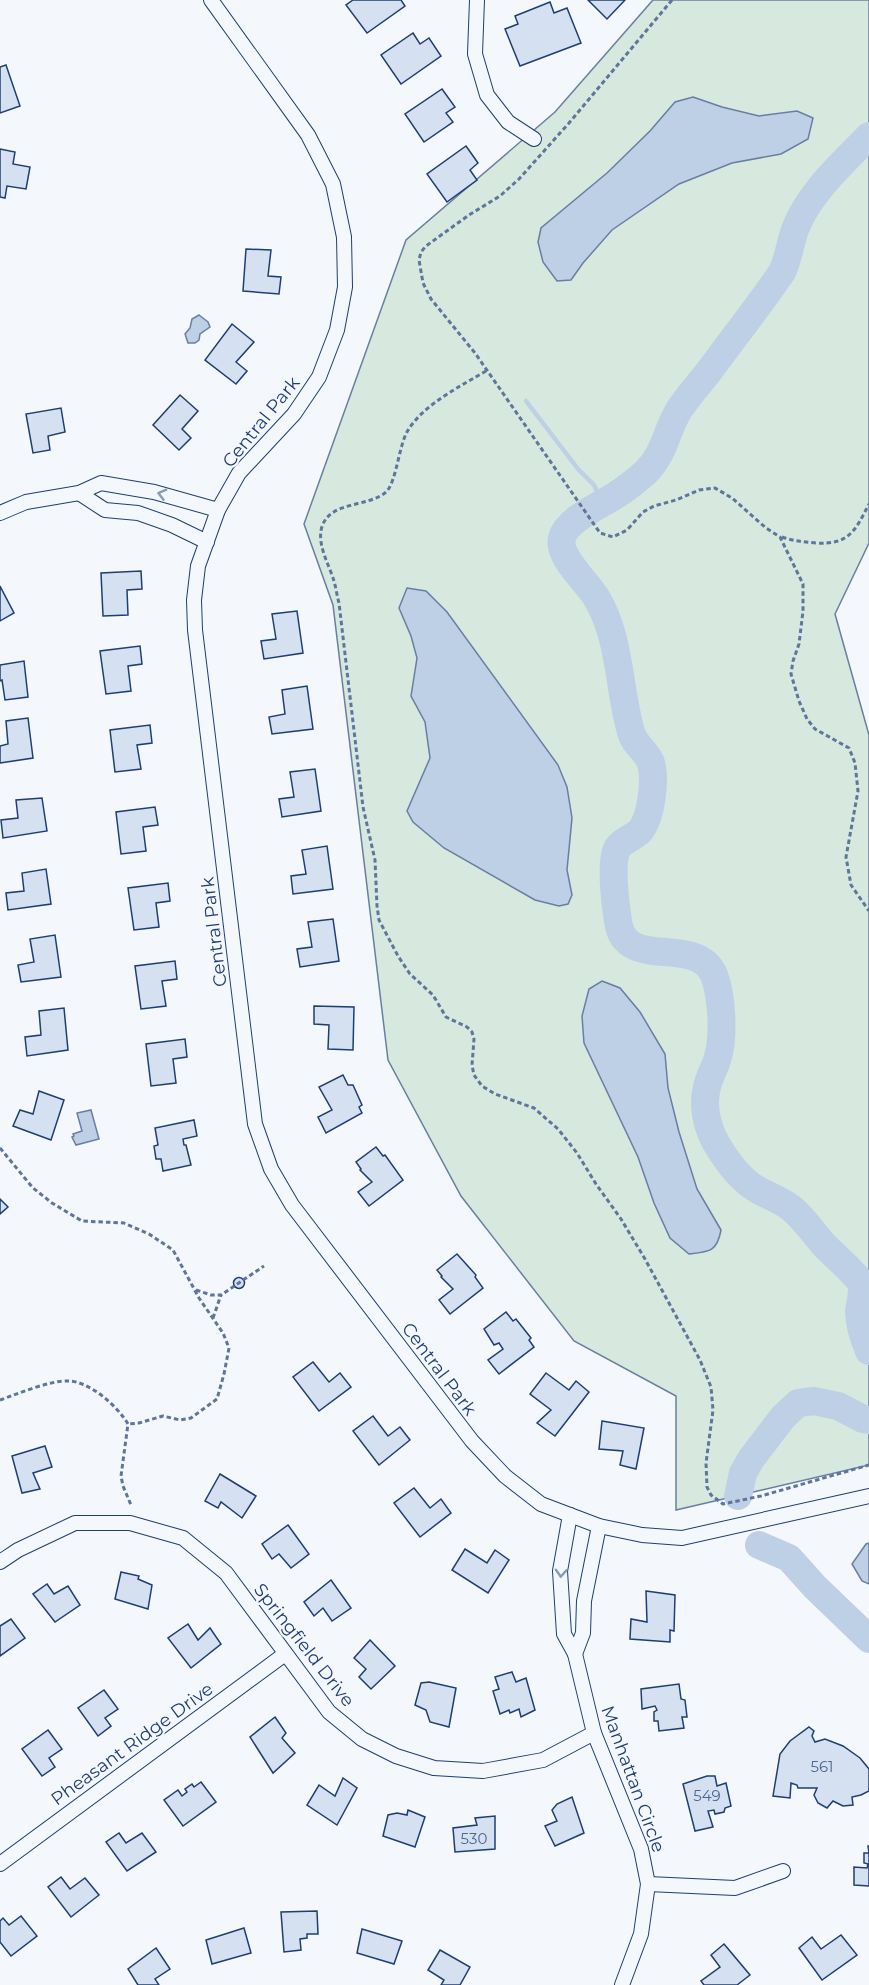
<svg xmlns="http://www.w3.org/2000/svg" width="869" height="1985" viewBox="0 0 869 1985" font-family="Montserrat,sans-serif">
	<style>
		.green { fill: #d7e8df; stroke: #687fa3; stroke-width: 1.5 }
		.water { fill: #bed0e5; stroke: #687fa3; stroke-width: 1.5 }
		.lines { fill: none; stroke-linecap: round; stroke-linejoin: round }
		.stream { stroke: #bed0e5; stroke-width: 4.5 }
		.river { stroke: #bed0e5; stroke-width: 28 }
		.building { fill: #d5e0f0; stroke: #1d3f73; stroke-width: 1.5 }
		.street-casing { stroke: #1d3f73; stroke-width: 16 }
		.path { stroke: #5e769c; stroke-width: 3; stroke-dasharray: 4.5 3; stroke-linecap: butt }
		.street { stroke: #f4f7fb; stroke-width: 14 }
		.oneway { stroke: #889bb7 }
		.labels { text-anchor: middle; stroke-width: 4.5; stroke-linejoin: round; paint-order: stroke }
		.number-label { font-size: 15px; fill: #4b6792 }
		.street-label { font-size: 18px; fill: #1d3f73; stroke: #f4f7fb }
	</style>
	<rect width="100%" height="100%" fill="#f4f7fb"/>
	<polygon class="green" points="653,0 869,0 869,543 835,614 869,735 869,1465 676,1510 676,1396 574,1341 461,1196 388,1060 333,605 304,524 406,240 555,112"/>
	<g class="water">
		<polygon points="693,97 722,107 759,116 797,111 813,118 808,139 781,154 732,163 679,184 612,230 583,263 571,280 557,281 543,262 538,242 541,228 607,173 650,131 675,102"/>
		<polygon points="199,315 208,322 210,327 200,334 199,340 195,343 188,343 185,334 190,328 192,319"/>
		<polygon points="407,588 426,591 447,612 558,765 567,787 572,818 567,870 572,895 568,904 559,906 535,900 444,848 413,822 407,811 430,758 425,722 411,696 417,658 411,636 399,608"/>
		<path d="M602 981 620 988 640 1012 665 1054 668 1088 679 1132 697 1189 721 1230C717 1252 709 1252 689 1254L670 1238 654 1203 638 1157 584 1043 582 1016 589 989Z"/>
		<polygon points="91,1110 99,1139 76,1145 72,1137 74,1136 73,1134 82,1131 77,1113"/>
		<polygon points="869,1543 869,1584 862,1581 852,1564 866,1544"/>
	</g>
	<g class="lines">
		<polyline class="stream" points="526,401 578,469 594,485 603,504"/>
		<g class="river">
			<path d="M869 136C843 163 810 192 796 227 790 242 789 258 782 272 759 306 734 337 710 370 700 383 688 396 679 410 666 431 665 453 646 472 637 480 627 488 616 495 601 505 567 519 562 538 557 556 587 582 596 597 621 638 618 687 631 732 634 745 647 751 651 763 656 780 651 818 640 831 633 838 620 841 616 851 611 868 615 903 618 921 624 973 696 933 714 975 722 996 724 1036 718 1057 715 1068 709 1077 707 1087 702 1105 707 1127 716 1143 726 1160 740 1180 758 1190 769 1196 781 1200 791 1208 804 1218 814 1234 825 1246 837 1258 850 1269 861 1282 864 1292 860 1302 859 1312 859 1326 864 1339 869 1351"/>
			<polyline points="738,1496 743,1473 751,1459 783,1417 798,1403 814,1401 838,1406 863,1419 869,1420"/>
			<polyline points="759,1545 789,1558 815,1587 869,1639"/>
		</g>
	</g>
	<g class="building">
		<polygon points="353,0 401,0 405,6 367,33 346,5"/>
		<polygon points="588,0 625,0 607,19"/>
		<polygon points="550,2 554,13 567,8 581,43 520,66 505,29 518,24 515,16"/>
		<polygon points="413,33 420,44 429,38 441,56 401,84 381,55"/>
		<polygon points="6,65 20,106 0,113 0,67"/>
		<polygon points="442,89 455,107 446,113 453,122 424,142 405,114"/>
		<polygon points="466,146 478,163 470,170 477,180 447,202 427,174"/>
		<polygon points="0,149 15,152 13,164 30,167 26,189 7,186 5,198 0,197"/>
		<polygon points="246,249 271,250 268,276 281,277 279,294 243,291"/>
		<polygon points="232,324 254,342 236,362 247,371 236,384 205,360"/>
		<polygon points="180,395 198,411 182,429 191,438 179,450 153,425"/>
		<polygon points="61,408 65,432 48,436 50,450 33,453 26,414"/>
		<polygon points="141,571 142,589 127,590 128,615 103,616 101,573"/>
		<polygon points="0,586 14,613 0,621"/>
		<polygon points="297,611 303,653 264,659 261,641 276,639 272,614"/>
		<polygon points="140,646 142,664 128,666 131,691 106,694 100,651"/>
		<polygon points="24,661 28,697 5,700 2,680 0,681 0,665"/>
		<polygon points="307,686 313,729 272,734 269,717 285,714 282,690"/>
		<polygon points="28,718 33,758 0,763 0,746 8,744 6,721"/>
		<polygon points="150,725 152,743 137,745 141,769 115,772 110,730"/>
		<polygon points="315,769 321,811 282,817 279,799 294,797 290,772"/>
		<polygon points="42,798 47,831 3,838 1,820 18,818 16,800"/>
		<polygon points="155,807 158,825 143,827 146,851 121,854 116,812"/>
		<polygon points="327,846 333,889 293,894 291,876 306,874 302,850"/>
		<polygon points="46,869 51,904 8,910 6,893 24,891 22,873"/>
		<polygon points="168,883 170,901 156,903 159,927 134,930 128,888"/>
		<polygon points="333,919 339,961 300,967 297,949 312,947 308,922"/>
		<polygon points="55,935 61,977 21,982 18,965 34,962 30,939"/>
		<polygon points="175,961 177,979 162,981 166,1006 141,1009 135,966"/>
		<polygon points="314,1006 354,1007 353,1050 328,1049 329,1025 314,1024"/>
		<polygon points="64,1008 68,1050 27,1056 25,1037 41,1035 39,1011"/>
		<polygon points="185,1039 187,1057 173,1059 176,1083 151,1086 146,1044"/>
		<polygon points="343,1075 348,1085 353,1085 362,1105 359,1107 362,1113 326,1133 318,1117 332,1110 319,1087"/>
		<polygon points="39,1091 64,1100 51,1140 13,1126 20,1110 33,1114"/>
		<polygon points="194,1120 197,1136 183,1139 184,1145 186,1145 191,1165 163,1171 161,1159 156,1159 154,1146 158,1145 155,1128"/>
		<polygon points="376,1147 383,1156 385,1155 403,1180 369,1206 358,1192 372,1182 360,1170 361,1169 356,1162"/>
		<polygon points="0,1199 8,1207 0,1214"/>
		<polygon points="457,1254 476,1275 475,1277 483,1288 450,1314 439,1300 453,1289 441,1277 442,1276 437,1270"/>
		<circle cx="239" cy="1283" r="5.5"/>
		<polygon points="506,1312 513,1321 516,1319 531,1338 529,1340 534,1347 499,1374 488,1360 503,1349 499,1343 494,1345 484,1329"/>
		<polygon points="313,1362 329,1382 340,1373 351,1387 319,1411 293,1377"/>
		<polygon points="546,1373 569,1390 576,1381 589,1392 555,1436 537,1423 551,1410 530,1394"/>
		<polygon points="373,1416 388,1436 400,1427 410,1440 379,1465 353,1431"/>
		<polygon points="602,1421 644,1428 636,1469 620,1465 623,1451 599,1449"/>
		<polygon points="45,1446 52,1467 33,1473 40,1489 22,1493 12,1456"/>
		<polygon points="220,1474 256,1496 242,1518 221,1502 218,1508 205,1501"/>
		<polygon points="414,1488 430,1508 441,1499 451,1513 420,1537 394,1503"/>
		<polygon points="288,1525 309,1554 291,1568 279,1554 272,1559 262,1544"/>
		<polygon points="465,1549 487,1563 495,1550 509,1560 488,1593 452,1570"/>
		<polygon points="121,1572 139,1576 138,1579 152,1585 148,1609 115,1599"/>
		<polygon points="331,1580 351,1608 332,1621 323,1608 314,1616 304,1602"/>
		<polygon points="47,1584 54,1594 68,1586 80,1605 55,1622 33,1594"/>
		<polygon points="646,1591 675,1595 674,1631 670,1630 670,1642 630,1639 631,1619 647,1622"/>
		<polygon points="11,1619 25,1638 0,1656 0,1626"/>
		<polygon points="188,1624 198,1640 210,1628 221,1644 191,1668 168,1638"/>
		<polygon points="370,1640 395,1666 371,1689 359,1677 366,1669 354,1658"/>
		<polygon points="512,1672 516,1682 526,1678 535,1710 521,1717 519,1709 510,1713 509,1710 500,1714 493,1691 499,1689 495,1677"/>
		<polygon points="429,1682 456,1688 449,1727 430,1722 426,1710 415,1705 421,1683"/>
		<polygon points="679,1684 681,1699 685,1700 687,1717 682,1717 684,1728 659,1731 658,1721 654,1721 654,1712 657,1710 655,1706 642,1709 641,1689"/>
		<polygon points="104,1690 118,1709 105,1718 111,1726 98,1736 78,1708"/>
		<polygon points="275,1717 286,1733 282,1738 295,1753 273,1773 250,1737"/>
		<polygon points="809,1727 814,1731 812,1736 815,1742 825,1739 843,1746 860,1758 869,1769 869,1791 861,1795 852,1797 853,1805 843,1806 833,1801 827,1808 818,1803 814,1795 817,1788 798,1788 797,1785 791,1783 790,1798 773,1796 780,1754 790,1741"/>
		<polygon points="48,1730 62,1749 49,1758 55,1767 42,1776 22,1749"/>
		<polygon points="707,1776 715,1776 717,1786 726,1783 731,1806 725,1808 724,1812 715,1814 714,1810 708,1811 713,1827 695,1831 683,1784"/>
		<polygon points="343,1778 357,1788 337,1825 307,1805 319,1785 335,1796"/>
		<polygon points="201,1782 216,1802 183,1826 164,1800 178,1790 182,1796 187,1792 185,1789 192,1784 194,1787"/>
		<polygon points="572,1797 584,1833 555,1846 545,1826 557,1821 552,1810 557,1804"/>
		<polygon points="408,1810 425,1817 415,1847 383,1836 388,1815 397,1813 407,1815"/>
		<polygon points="495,1816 495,1849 455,1852 453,1828 477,1825 475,1818"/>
		<polygon points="119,1833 126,1843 142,1833 156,1852 127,1871 106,1842"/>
		<polygon points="868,1846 869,1846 869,1886 854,1885 854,1867 867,1868 868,1864 864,1863 864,1853 869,1853"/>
		<polygon points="61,1877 70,1889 85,1878 99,1895 71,1917 48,1887"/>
		<polygon points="317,1911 318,1934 307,1934 307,1938 300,1939 301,1950 284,1952 281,1912"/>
		<polygon points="21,1916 37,1936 11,1956 0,1942 0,1921 3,1918 9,1925"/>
		<polygon points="244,1928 251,1953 212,1964 206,1940"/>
		<polygon points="362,1929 402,1941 394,1964 357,1953"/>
		<polygon points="841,1935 857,1955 822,1980 799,1948 812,1937 821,1949"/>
		<polygon points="724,1944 750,1975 737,1985 704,1985 701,1981 720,1967 711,1955"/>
		<polygon points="156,1948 170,1969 155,1979 159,1985 138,1985 128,1969"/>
		<polygon points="440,1950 470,1967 460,1985 441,1985 444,1980 428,1970"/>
	</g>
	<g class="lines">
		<g class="street-casing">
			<g id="street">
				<polyline points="211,0 308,135 333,184 344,237 345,287 337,330 319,377 294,414 239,473 218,510 198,566 194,600 195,630 255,1124 271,1169 292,1205 472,1441 505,1476 541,1504 599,1526 642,1535 682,1538 869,1496"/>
				<polyline points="477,0 475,54 487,95 508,122 534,139"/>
				<polyline points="79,493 105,510 138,513 172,525 207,542"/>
				<polyline points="0,513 26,502 79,493 101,483 154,492 218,510"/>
				<polyline points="570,1515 560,1571 564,1634 575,1654 594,1733 641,1849 648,1884 641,1934 622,1985"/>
				<polyline points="0,1562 18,1550 75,1523 130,1523 183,1538 226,1573 329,1712 362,1739 396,1756 434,1768 483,1771 543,1760 594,1733"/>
				<polyline points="575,1654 583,1633 584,1601 599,1526"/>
				<polyline points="0,1864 285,1654"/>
				<polyline points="648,1884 735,1888 783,1871"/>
			</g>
		</g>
		<g class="path">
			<polyline points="672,0 569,123 519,179 500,196 469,215 426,246 421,252 419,260 423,283 431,299 475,353 600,533 613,537 627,530 643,512 654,506 676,500 699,490 715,488 732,498 766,528 780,537 803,584 803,611 799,644 793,661 791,674 799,701 807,719 815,729 849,748 855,763 858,791 846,857 851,885 869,911"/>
			<path d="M486 371C461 386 422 405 407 432 399 446 396 483 386 492 369 507 333 501 323 524 315 542 329 564 334 581 336 588 337 596 339 603L363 807 375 860 377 906 379 920 398 956 410 974 433 995 446 1017 467 1027 472 1032 474 1039 472 1065 474 1075 482 1086 495 1094 534 1108 558 1129 577 1153 596 1184 621 1219 645 1259 700 1360 711 1387 713 1410 706 1463 707 1487 711 1495 723 1504 761 1496 869 1465"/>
			<path d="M782 537C793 541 804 542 816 543 849 545 855 531 869 504"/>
			<polyline points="0,1148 33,1188 52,1203 82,1221 124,1223 149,1234 173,1250 199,1298 223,1333 229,1348 224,1374 217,1399 191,1418 180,1420 163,1416 139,1423 128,1424"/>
			<polyline points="196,1290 211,1295 221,1295 264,1266"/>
			<polyline points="213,1318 221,1295"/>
			<path d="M0 1400C17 1394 51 1380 68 1381 90 1381 118 1407 128 1424L121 1476 123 1486 131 1505"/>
		</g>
		<use href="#street" class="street"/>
	</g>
	<defs><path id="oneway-chevron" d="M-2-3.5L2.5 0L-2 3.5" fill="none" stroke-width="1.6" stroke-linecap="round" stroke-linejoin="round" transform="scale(1.5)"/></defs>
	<g class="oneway">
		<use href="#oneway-chevron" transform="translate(162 494) rotate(-165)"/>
		<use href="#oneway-chevron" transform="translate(561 1573) rotate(93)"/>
	</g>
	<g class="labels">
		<g class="number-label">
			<text x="822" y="1772">561</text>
			<text x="707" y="1801">549</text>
			<text x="474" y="1844">530</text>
		</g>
		<g class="street-label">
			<text transform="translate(261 422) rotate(-51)" y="6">Central Park</text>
			<text transform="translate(214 932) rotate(-97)" y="6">Central Park</text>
			<text transform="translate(439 1369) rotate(53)" y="6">Central Park</text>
			<text transform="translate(304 1645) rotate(52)" y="6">Springfield Drive</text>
			<text transform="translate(132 1744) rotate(-36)" y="6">Pheasant Ridge Drive</text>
			<text transform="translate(633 1779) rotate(70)" y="6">Manhattan Circle</text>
		</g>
	</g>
</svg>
